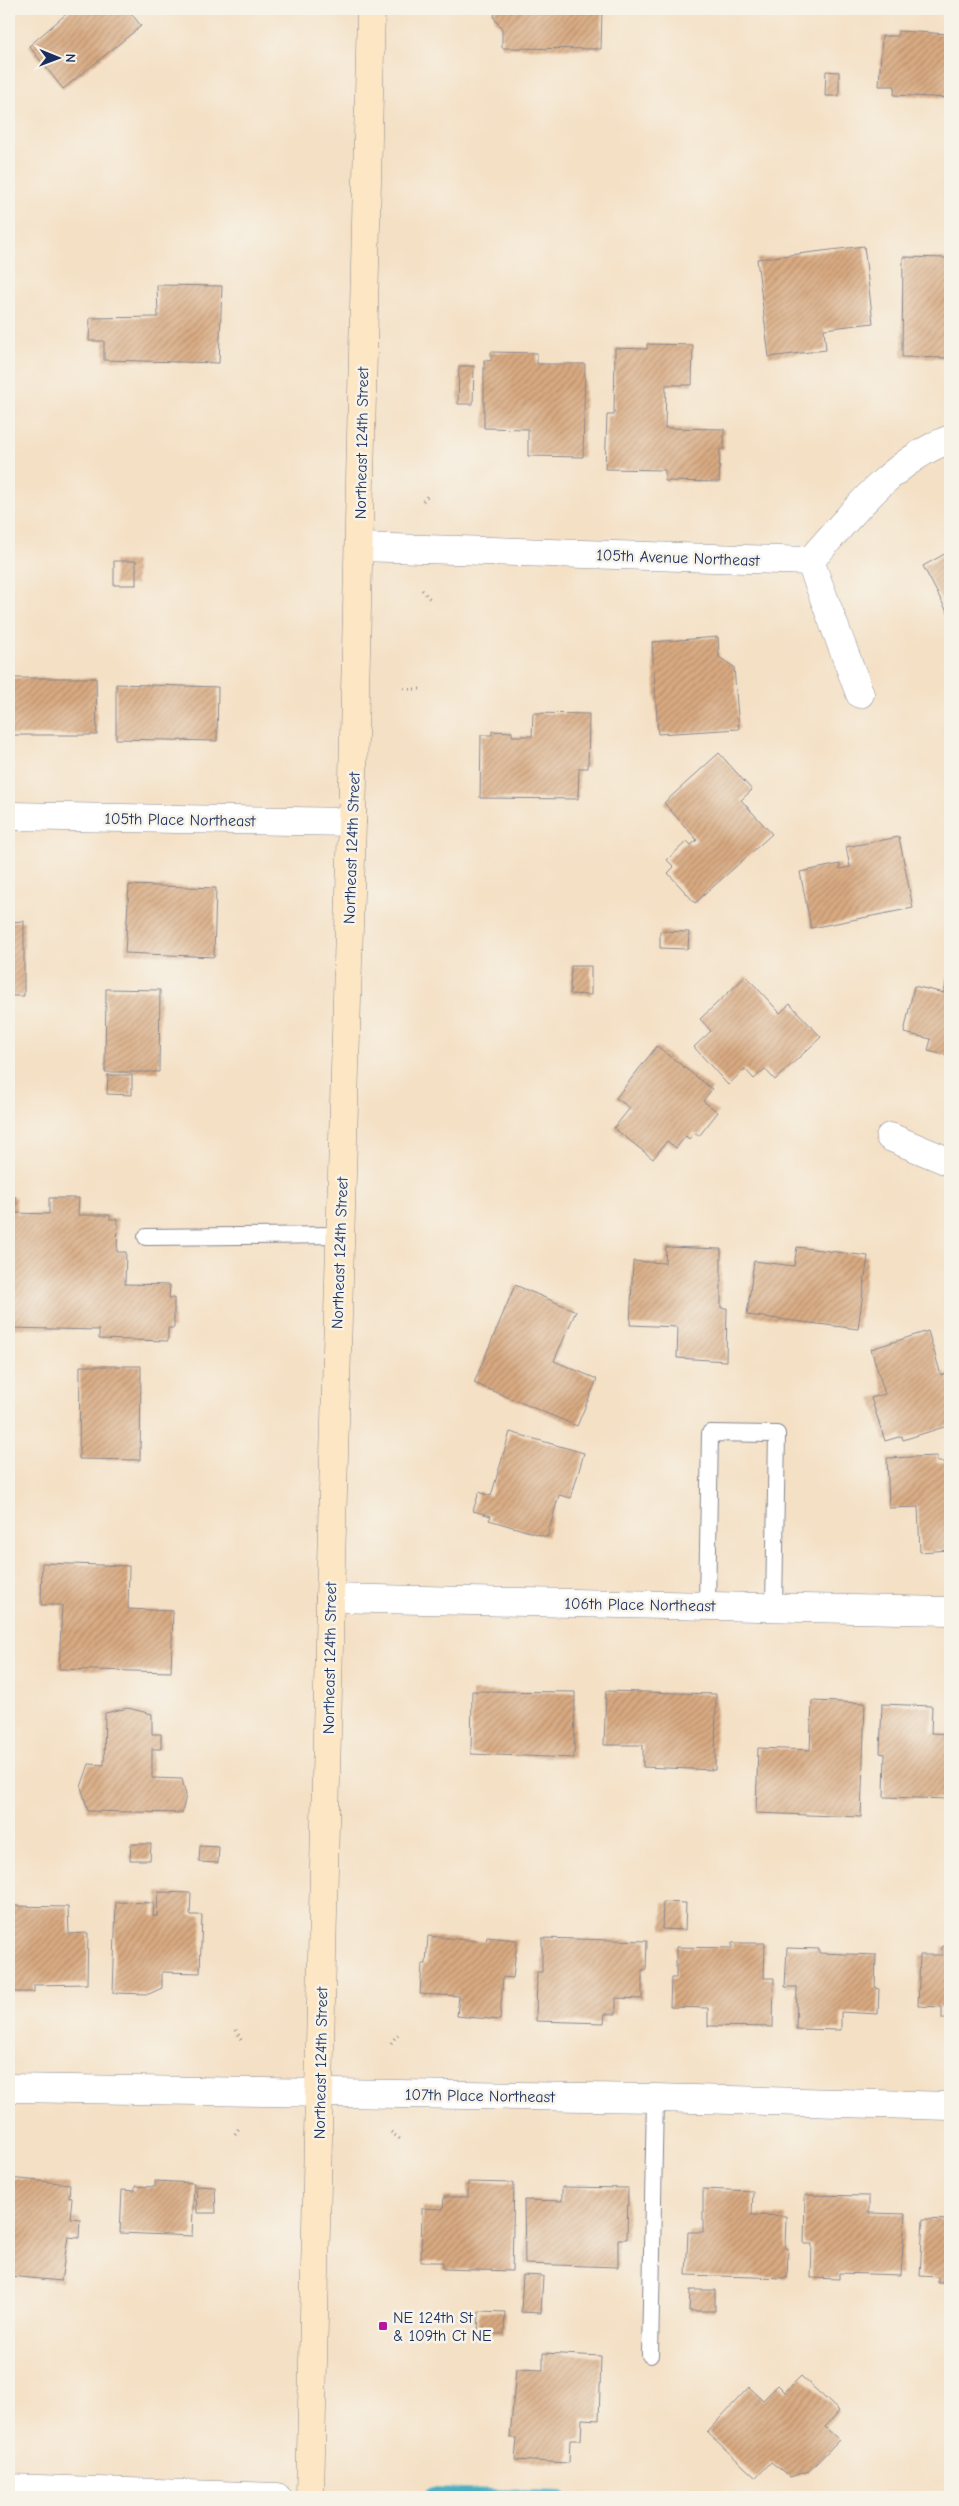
<svg xmlns="http://www.w3.org/2000/svg" width="959" height="2506" viewBox="0 0 959 2506" font-family="'Comic Neue',sans-serif">
	<style>
		.lines { fill: none; stroke-linecap: round; stroke-linejoin: round }
		.stream { stroke: #3fabbe; stroke-width: 12 }
		.building { fill: url(#building-hatch) }
		.lane-casing { stroke: #888892; stroke-width: 18 }
		.street-casing { stroke: #888892; stroke-width: 29 }
		.secondary-casing { stroke: #888892; stroke-width: 29 }
		.path { stroke: #888892; stroke-width: 3; stroke-dasharray: 1 4; stroke-linecap: butt }
		.lane { stroke: #fff; stroke-width: 16 }
		.street { stroke: #fff; stroke-width: 28 }
		.secondary { stroke: #fce6c4; stroke-width: 28 }
		.poi-dot { fill: #b5179e; stroke: #f7f3e8; stroke-width: 2 }
		.labels { text-anchor: middle; stroke-width: 5; stroke-linejoin: round; paint-order: stroke }
		.street-label { font-size: 16px; fill: #1b2f5e; stroke: #f7f3e8 }
		.poi-label { font-size: 16px; fill: #1b2f5e; stroke: #f7f3e8; text-anchor: start }
	</style>
	<defs>
		<pattern id="building-hatch" width="6" height="6" patternUnits="userSpaceOnUse" patternTransform="scale(1.25)"><rect width="6" height="6" fill="#d9aa81"/><path d="M-1 1l2-2M0 6l6-6M5 7l2-2" fill="none" stroke="#af8b6d"/></pattern>
	</defs>
	<rect width="100%" height="100%" fill="#f7f3e8"/>
	<filter id="ink" filterUnits="userSpaceOnUse"><feTurbulence type="fractalNoise" baseFrequency=".02" numOctaves="2"/><feDisplacementMap in="SourceGraphic" scale="10" xChannelSelector="R" yChannelSelector="G"/><feConvolveMatrix kernelMatrix="1 2 1 2 8 2 1 2 1" color-interpolation-filters="sRGB"/></filter>
	<filter id="wash" filterUnits="userSpaceOnUse"><feTurbulence type="fractalNoise" baseFrequency=".0096" numOctaves="4" result="noise"/><feDisplacementMap in="SourceGraphic" scale="20" xChannelSelector="R" yChannelSelector="G"/><feGaussianBlur stdDeviation="1.12" result="paint"/><feColorMatrix in="noise" values="0 0 0 0 0 0 0 0 0 0 0 0 0 0 0 0 0 1.4 0 .05"/><feComposite in="paint" operator="in"/></filter>
	<g filter="url(#wash)">
		<rect width="100%" height="100%" fill="#f4e0c5"/>
		<g class="lines">
			<polyline class="stream" points="431,2493 560,2497"/>
		</g>
		<g id="blocks">
			<g class="building">
				<polygon points="72,9 128,9 141,26 63,89 29,46"/>
				<polygon points="495,9 602,9 601,49 502,48 502,29 494,18"/>
				<polygon points="898,31 950,34 950,98 894,95 895,86 879,86 882,36 898,36"/>
				<polygon points="826,71 839,72 839,96 825,96"/>
				<polygon points="864,246 873,323 824,329 826,350 769,357 757,259"/>
				<polygon points="903,257 950,258 949,358 902,357"/>
				<polygon points="157,285 222,286 219,363 104,360 104,341 89,341 90,318 158,317"/>
				<polygon points="647,344 693,345 692,385 666,385 665,428 724,429 724,449 720,449 719,482 665,481 665,470 605,469 607,415 614,415 615,348 647,349"/>
				<polygon points="491,352 537,353 537,364 585,364 583,457 528,456 528,429 484,428 484,360 491,361"/>
				<polygon points="459,366 474,366 473,404 458,404"/>
				<polygon points="950,551 950,617 923,566"/>
				<rect x="114" y="561" width="22" height="24"/>
				<polygon points="718,637 719,657 734,667 739,729 658,734 652,642"/>
				<polygon points="9,678 96,678 97,735 9,735"/>
				<polygon points="116,684 218,687 217,741 116,739"/>
				<polygon points="533,713 589,714 588,768 579,768 578,799 480,798 481,735 492,735 492,731 512,732 512,736 532,736"/>
				<polygon points="719,753 752,790 741,800 772,834 695,903 668,873 674,867 667,860 687,841 691,845 697,840 664,803"/>
				<polygon points="899,837 913,908 811,928 800,872 840,864 840,869 850,867 846,847"/>
				<polygon points="129,885 216,888 214,957 125,953"/>
				<polygon points="24,921 24,996 9,996 9,922"/>
				<polygon points="660,931 689,932 688,949 660,948"/>
				<polygon points="571,966 591,966 591,995 570,994"/>
				<polygon points="746,976 780,1013 790,1004 821,1037 775,1080 765,1069 754,1079 745,1069 728,1085 694,1047 711,1031 700,1019"/>
				<polygon points="948,976 950,977 950,1056 928,1051 931,1039 904,1033 914,986 944,993"/>
				<polygon points="106,989 160,990 159,1072 105,1072"/>
				<polygon points="657,1046 712,1089 703,1101 718,1112 699,1136 694,1133 689,1139 686,1136 676,1148 667,1141 653,1159 614,1128 630,1108 616,1098"/>
				<polygon points="108,1075 132,1075 132,1095 107,1094"/>
				<polygon points="9,1196 16,1197 16,1213 49,1214 49,1198 79,1198 78,1215 110,1215 110,1219 118,1219 117,1252 126,1252 125,1284 170,1285 169,1298 174,1298 174,1328 168,1328 168,1341 99,1339 99,1330 9,1328"/>
				<polygon points="666,1247 721,1249 721,1308 727,1308 726,1361 677,1358 678,1327 630,1325 633,1261 665,1263"/>
				<polygon points="797,1247 868,1256 858,1329 747,1315 754,1261 794,1266"/>
				<polygon points="515,1285 576,1311 554,1361 597,1379 577,1426 474,1383"/>
				<polygon points="928,1331 941,1375 946,1373 948,1379 950,1378 950,1425 903,1440 902,1436 885,1441 871,1398 885,1394 871,1349"/>
				<polygon points="80,1366 141,1366 140,1460 79,1459"/>
				<polygon points="510,1432 584,1453 571,1498 559,1495 547,1537 489,1520 491,1516 473,1511 479,1492 491,1496"/>
				<polygon points="937,1456 937,1462 950,1462 950,1550 920,1552 918,1507 889,1508 887,1458"/>
				<polygon points="42,1563 129,1566 128,1609 173,1611 171,1672 59,1669 62,1605 41,1605"/>
				<polygon points="472,1691 575,1692 574,1758 471,1754"/>
				<polygon points="606,1691 716,1694 715,1770 643,1767 643,1745 604,1745"/>
				<polygon points="812,1701 865,1703 861,1817 756,1813 758,1748 810,1750"/>
				<polygon points="882,1704 932,1706 931,1733 950,1734 950,1799 884,1797 885,1754 880,1753"/>
				<polygon points="128,1708 152,1714 152,1734 161,1734 161,1749 152,1749 152,1778 182,1779 186,1795 182,1813 88,1811 81,1787 89,1764 104,1765 105,1713"/>
				<polygon points="131,1844 151,1844 150,1860 130,1860"/>
				<polygon points="200,1846 219,1847 218,1863 199,1862"/>
				<polygon points="158,1892 191,1893 190,1915 202,1915 200,1973 162,1972 162,1988 149,1994 113,1993 116,1902 154,1903 153,1916 157,1916"/>
				<polygon points="663,1902 686,1903 685,1930 662,1929"/>
				<polygon points="9,1906 68,1907 69,1934 88,1933 87,1984 34,1985 34,1992 9,1992"/>
				<polygon points="428,1936 486,1942 487,1937 517,1940 513,1978 503,1977 500,2020 457,2016 459,1996 420,1994 422,1964 426,1964"/>
				<polygon points="542,1938 647,1941 646,1970 642,1970 642,1999 616,1998 616,2014 605,2014 604,2023 536,2021 537,1972 542,1972"/>
				<polygon points="732,1943 765,1943 764,1978 774,1978 773,2027 708,2026 708,2008 670,2007 671,1978 676,1978 676,1947 732,1948"/>
				<polygon points="942,1946 950,1947 950,2019 942,2019 942,2007 918,2006 920,1955 942,1955"/>
				<polygon points="787,1948 819,1949 819,1953 876,1955 875,1988 879,1989 878,2014 841,2012 841,2030 796,2029 797,1987 785,1987"/>
				<polygon points="9,2178 70,2184 69,2197 72,2198 70,2218 80,2219 79,2238 68,2237 61,2281 9,2276"/>
				<polygon points="155,2181 194,2183 192,2236 120,2233 122,2190 135,2191 135,2186 155,2187"/>
				<polygon points="468,2182 514,2183 512,2271 443,2269 443,2262 421,2262 422,2208 443,2209 444,2197 468,2197"/>
				<polygon points="196,2186 215,2187 216,2213 197,2213"/>
				<polygon points="562,2187 628,2188 627,2239 618,2239 618,2267 525,2264 524,2200 562,2201"/>
				<polygon points="703,2189 753,2191 752,2215 786,2216 785,2248 788,2248 787,2278 686,2275 688,2232 703,2232"/>
				<polygon points="805,2195 869,2196 869,2213 905,2214 901,2275 839,2273 839,2279 811,2278 812,2244 804,2244"/>
				<polygon points="923,2219 950,2220 950,2283 938,2283 938,2277 920,2276"/>
				<polygon points="523,2275 543,2276 541,2313 521,2312"/>
				<polygon points="690,2290 715,2290 715,2311 689,2311"/>
				<polygon points="479,2311 505,2312 504,2334 478,2333"/>
				<polygon points="543,2353 601,2356 599,2420 582,2419 581,2440 570,2440 569,2463 515,2460 517,2438 510,2438 516,2369 543,2370"/>
				<polygon points="801,2376 839,2411 825,2427 839,2440 809,2471 790,2477 771,2462 756,2478 707,2432 749,2387 763,2400 778,2385 785,2392"/>
			</g>
		</g>
	</g>
	<g filter="url(#ink)">
		<use href="#blocks" fill-opacity="0" stroke="#888892" stroke-width="1"/>
		<g class="lines">
			<g class="lane-casing">
				<g id="lane">
					<polyline points="146,1237 340,1235"/>
					<polyline points="707,1606 710,1433 777,1434 774,1607"/>
					<polyline points="650,2355 655,2098"/>
				</g>
			</g>
			<g class="street-casing">
				<g id="street">
					<path d="M359 547 810 561C850 516 892 461 950 439"/>
					<polyline points="810,561 860,694"/>
					<polyline points="9,816 352,822"/>
					<polyline points="890,1137 950,1162"/>
					<polyline points="330,1598 950,1611"/>
					<polyline points="9,2088 655,2098 950,2106"/>
					<polyline points="9,2488 277,2497"/>
				</g>
			</g>
			<g class="secondary-casing">
				<polyline id="secondary" points="310,2497 330,1598 352,822 371,9"/>
			</g>
			<g class="path">
				<polyline points="423,501 428,495"/>
				<polyline points="422,590 431,600"/>
				<polyline points="404,689 424,689"/>
				<polyline points="236,2030 241,2040"/>
				<polyline points="391,2043 398,2034"/>
				<polyline points="391,2132 401,2140"/>
				<polyline points="235,2134 239,2128"/>
			</g>
			<use href="#lane" class="lane"/>
			<use href="#street" class="street"/>
			<use href="#secondary" class="secondary"/>
		</g>
	</g>
	<rect class="poi-dot" x="378" y="2321" width="10" height="10" rx="2.5"/>
	<g class="labels">
		<g class="street-label">
			<text transform="translate(361 443) rotate(-89)" y="6">Northeast 124th Street</text>
			<text transform="translate(678 557) rotate(2)" y="6">105th Avenue Northeast</text>
			<text transform="translate(180 819) rotate(1)" y="6">105th Place Northeast</text>
			<text transform="translate(351 848) rotate(-88)" y="6">Northeast 124th Street</text>
			<text transform="translate(339 1253) rotate(-88)" y="6">Northeast 124th Street</text>
			<text transform="translate(640 1604) rotate(1)" y="6">106th Place Northeast</text>
			<text transform="translate(329 1658) rotate(-89)" y="6">Northeast 124th Street</text>
			<text transform="translate(320 2063) rotate(-89)" y="6">Northeast 124th Street</text>
			<text transform="translate(480 2095) rotate(1)" y="6">107th Place Northeast</text>
		</g>
		<g class="poi-label">
			<text x="393" y="2323">NE 124th St<tspan x="393" dy="18">&amp; 109th Ct NE</tspan></text>
		</g>
	</g>
	<rect width="959" height="2506" fill="none" stroke="#f7f3e8" stroke-width="30"/>
	<g transform="translate(58 58) rotate(91)" stroke="#f7f3e8" stroke-width="4" paint-order="stroke">
	<path d="M0-4L9 19L0 12L-9 19Z" fill="#1b2f5e"/>
	<text y="-8" font-size="14" font-weight="bold" text-anchor="middle" fill="#1b2f5e">N</text>
	</g>
</svg>
